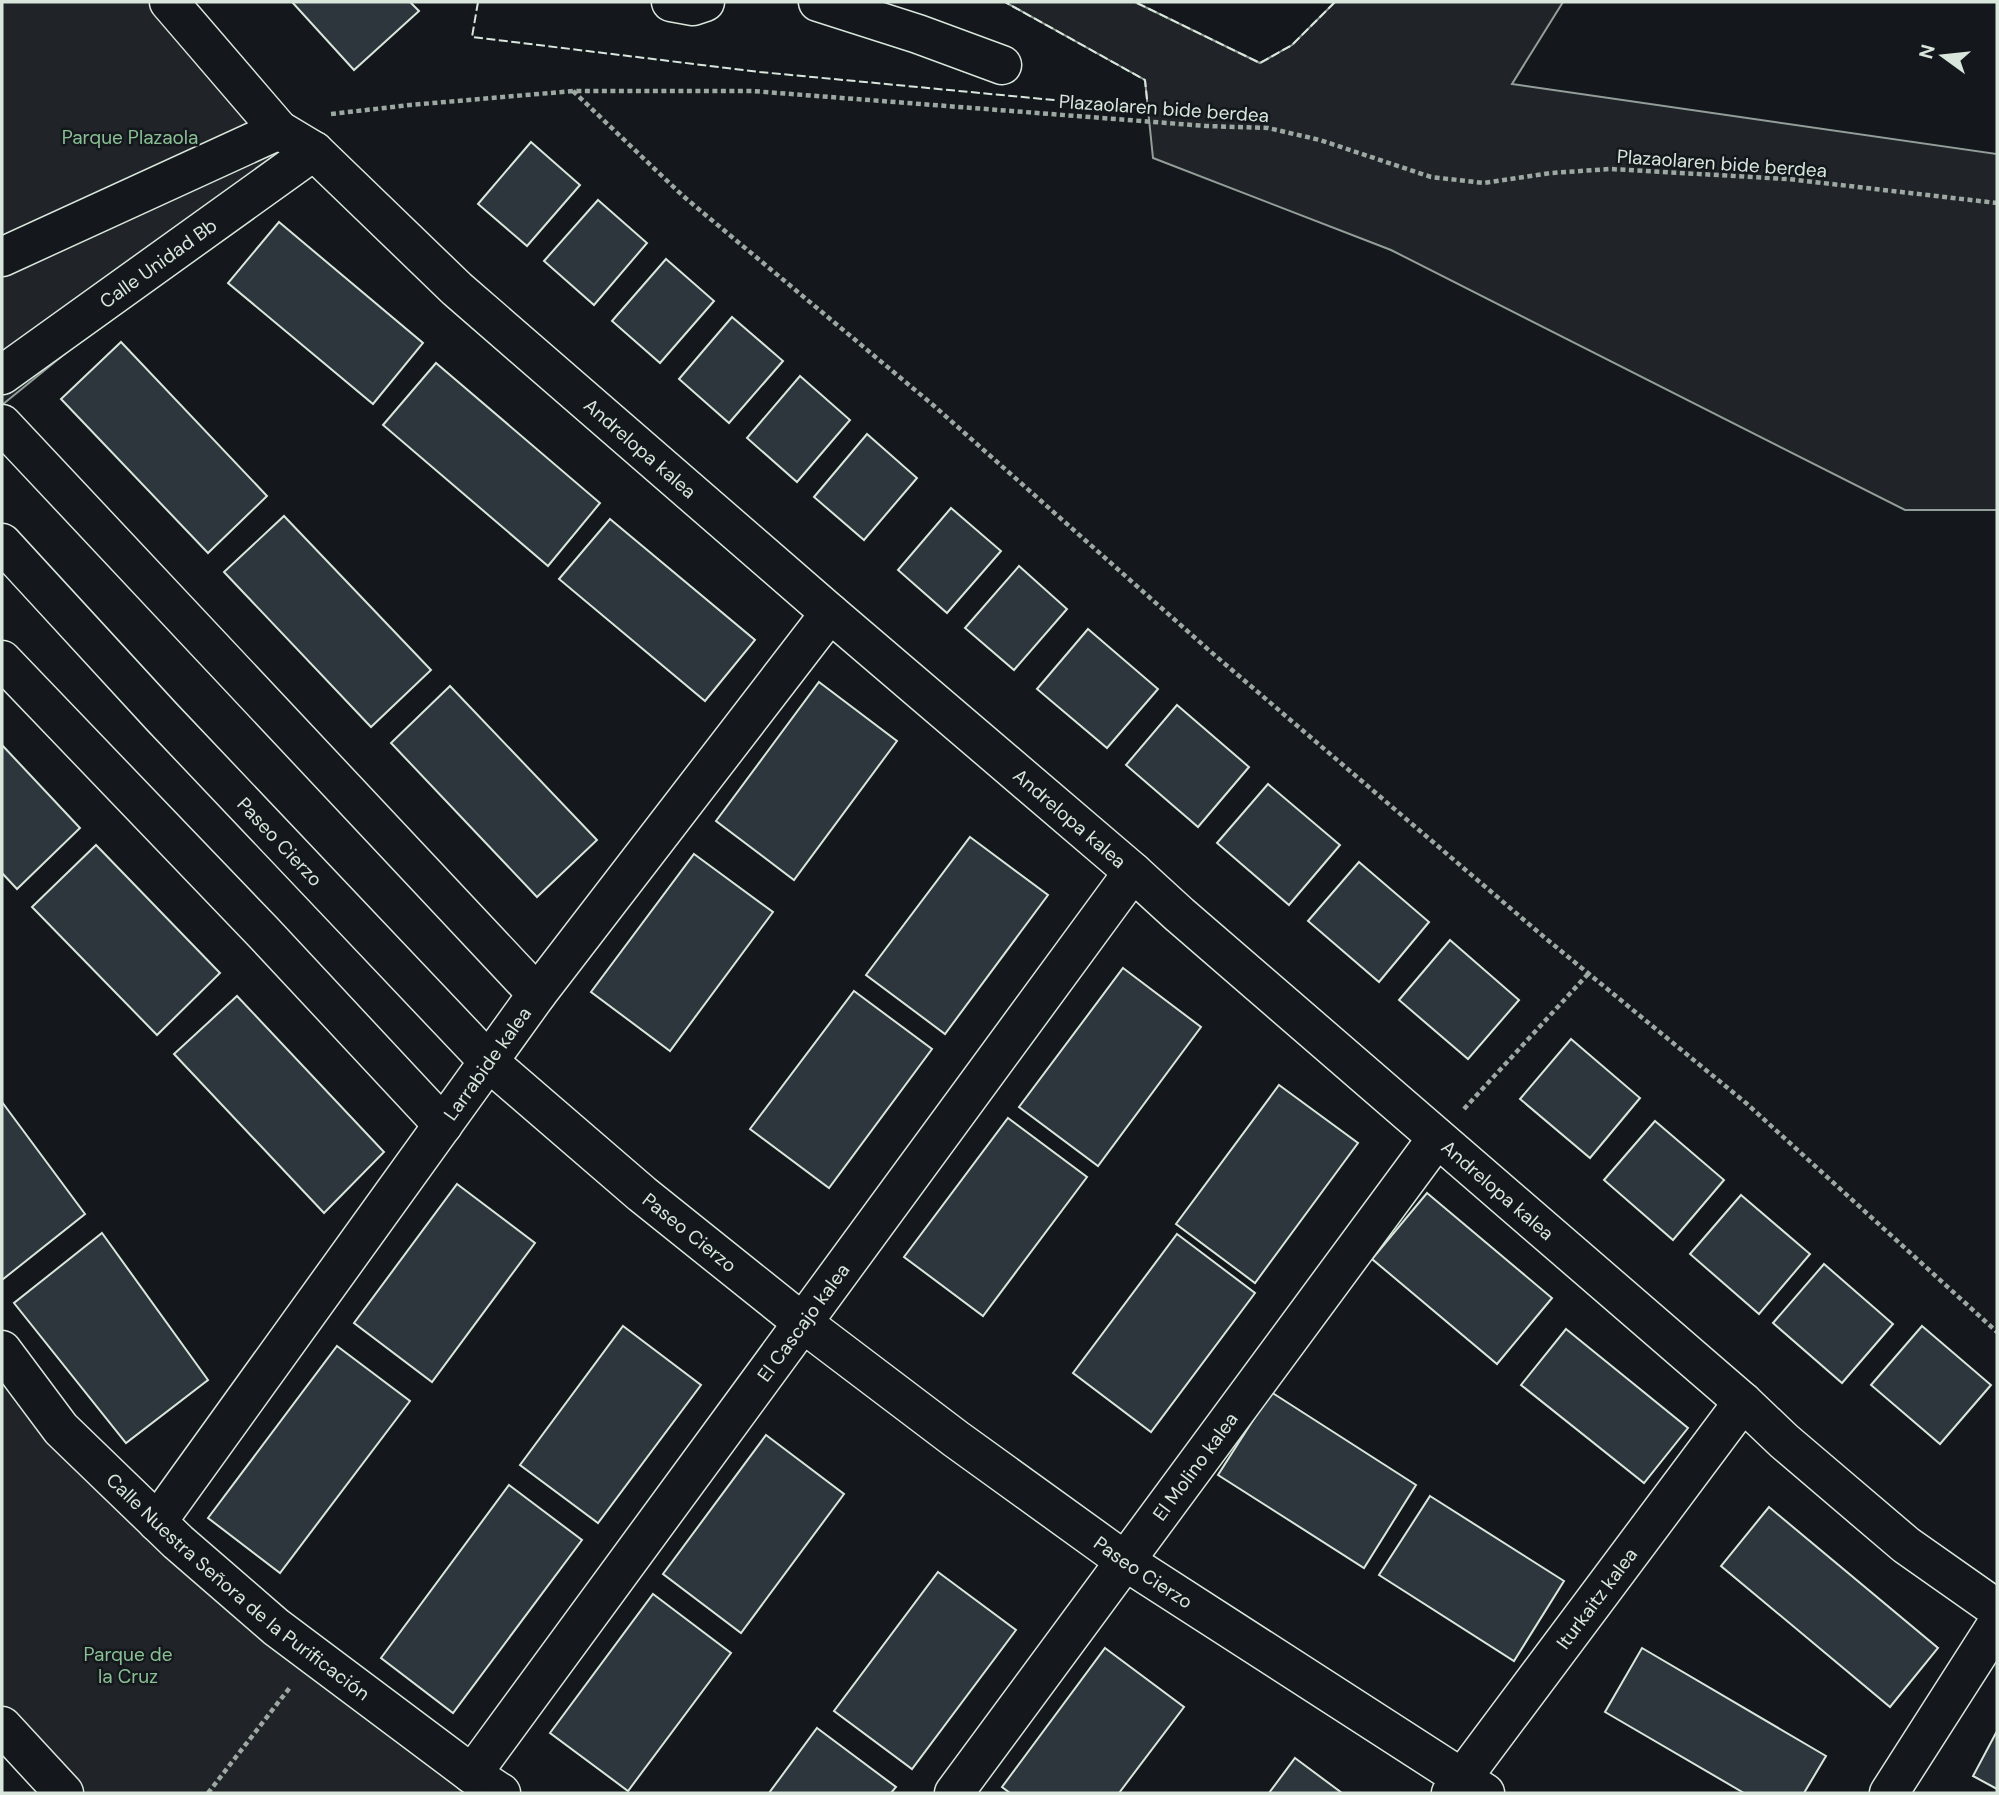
<svg xmlns="http://www.w3.org/2000/svg" width="1999" height="1795" viewBox="0 0 1999 1795" font-family="'DM Sans',sans-serif">
	<style>
		.green { fill: #202428; stroke: #939e99; stroke-width: 2 }
		.building { fill: #2c363c; stroke: #d8e6dc; stroke-width: 2 }
		.lines { fill: none; stroke-linecap: round; stroke-linejoin: round }
		.minor-casing { stroke: #d8e6dc; stroke-width: 41 }
		.path { stroke: #9da8a2; stroke-width: 4.5; stroke-dasharray: 5 3.5; stroke-linecap: butt }
		.minor { stroke: #14181c; stroke-width: 38 }
		.fence { stroke: #d8e6dc; stroke-width: 2; stroke-dasharray: 9 3.5; stroke-linecap: butt }
		.labels { text-anchor: middle; stroke-width: 5; stroke-linejoin: round; paint-order: stroke }
		.street-label { font-size: 19px; fill: #d8e6dc; stroke: #14181c }
		.park-label { font-size: 19px; fill: #8ac095; stroke: #14181c }
	</style>
	<rect width="100%" height="100%" fill="#14181c"/>
	<g class="green">
		<polygon points="2,2 178,2 314,151 2,405"/>
		<polygon points="1005,2 1135,2 1260,63 1292,45 1335,2 1563,2 1512,84 1997,154 1997,510 1905,510 1391,250 1153,158 1145,80"/>
		<polygon points="2,1352 61,1429 502,1793 64,1793 2,1726"/>
	</g>
	<g class="building">
		<polygon points="292,2 410,2 419,11 354,70"/>
		<polygon points="531,142 580,185 527,246 478,204"/>
		<polygon points="598,200 647,243 594,305 544,261"/>
		<polygon points="279,222 423,343 373,404 228,283"/>
		<polygon points="666,259 714,301 660,363 612,321"/>
		<polygon points="732,317 783,361 729,423 679,379"/>
		<polygon points="121,342 267,496 208,553 61,399"/>
		<polygon points="436,363 600,503 548,566 383,425"/>
		<polygon points="800,376 850,420 797,482 747,438"/>
		<polygon points="867,434 917,478 864,540 814,497"/>
		<polygon points="951,508 1001,551 947,613 898,570"/>
		<polygon points="284,516 431,670 371,727 224,572"/>
		<polygon points="610,519 755,640 705,701 559,579"/>
		<polygon points="1019,566 1067,609 1014,670 965,628"/>
		<polygon points="1088,629 1158,689 1107,748 1037,689"/>
		<polygon points="819,682 897,741 794,880 716,821"/>
		<polygon points="450,686 597,840 537,897 391,743"/>
		<polygon points="1177,705 1249,767 1198,827 1126,765"/>
		<polygon points="2,745 80,828 17,889 2,873"/>
		<polygon points="1268,784 1340,845 1289,905 1217,843"/>
		<polygon points="970,837 1048,895 945,1034 866,975"/>
		<polygon points="96,845 220,973 157,1035 32,907"/>
		<polygon points="694,854 773,912 670,1051 591,992"/>
		<polygon points="1359,862 1429,922 1379,982 1308,921"/>
		<polygon points="1450,940 1519,1000 1468,1059 1399,1000"/>
		<polygon points="1123,968 1201,1027 1098,1166 1019,1107"/>
		<polygon points="854,991 932,1049 829,1188 750,1129"/>
		<polygon points="237,996 384,1152 324,1213 174,1054"/>
		<polygon points="1571,1039 1640,1098 1590,1158 1520,1099"/>
		<polygon points="1279,1085 1358,1143 1255,1283 1176,1224"/>
		<polygon points="2,1102 85,1214 2,1280"/>
		<polygon points="1008,1118 1087,1177 983,1316 904,1257"/>
		<polygon points="1655,1121 1724,1180 1673,1240 1604,1180"/>
		<polygon points="457,1184 535,1243 432,1382 354,1323"/>
		<polygon points="1427,1193 1552,1298 1497,1364 1372,1259"/>
		<polygon points="1741,1195 1810,1254 1759,1314 1690,1254"/>
		<polygon points="102,1233 208,1380 126,1443 14,1303"/>
		<polygon points="1177,1234 1255,1293 1151,1432 1073,1373"/>
		<polygon points="1824,1264 1893,1324 1842,1383 1773,1323"/>
		<polygon points="623,1326 701,1385 598,1523 520,1465"/>
		<polygon points="1922,1326 1991,1385 1940,1444 1871,1385"/>
		<polygon points="1566,1329 1688,1428 1644,1483 1521,1385"/>
		<polygon points="337,1346 410,1401 280,1573 208,1518"/>
		<polygon points="1271,1392 1416,1485 1364,1568 1218,1475"/>
		<polygon points="766,1435 844,1494 741,1633 663,1574"/>
		<polygon points="509,1485 582,1540 453,1713 381,1658"/>
		<polygon points="1430,1496 1564,1581 1514,1661 1379,1575"/>
		<polygon points="1769,1507 1938,1648 1890,1707 1721,1566"/>
		<polygon points="938,1572 1016,1630 912,1769 834,1711"/>
		<polygon points="653,1594 731,1653 628,1791 550,1733"/>
		<polygon points="1105,1648 1184,1707 1119,1793 1010,1793 1002,1787"/>
		<polygon points="1642,1648 1826,1756 1804,1793 1744,1793 1605,1712"/>
		<polygon points="817,1728 896,1787 891,1793 769,1793"/>
		<polygon points="1997,1731 1997,1789 1973,1776"/>
		<polygon points="1295,1758 1342,1793 1269,1793"/>
	</g>
	<g class="lines">
		<g class="minor-casing">
			<g id="minor">
				<path id="s1" d="M169 2 279 130 314 151 457 289 830 613 1133 872 1180 915 1743 1402 1784 1441 1906 1545 1997 1609"/>
				<polyline points="671,2 693,6 705,2"/>
				<polyline points="818,2 918,34 1002,65"/>
				<polyline points="2,257 279,130"/>
				<path id="s2" d="M2 375 314 151"/>
				<polyline points="2,424 537,994"/>
				<path id="s3" d="M2 543 162 717 489 1062 642 1194 803 1323 956 1439 1125 1561 1485 1793"/>
				<polyline points="2,660 263,932 443,1125"/>
				<path id="s4" d="M2 1350 61 1429 178 1542 276 1627 472 1774 501 1793"/>
				<path id="s5" d="M157 1522 537 994 830 613"/>
				<polyline points="2,1726 64,1793"/>
				<path id="s6" d="M472 1774 1133 872"/>
				<path id="s7" d="M954 1793 1437 1138"/>
				<path id="s8" d="M1451 1793 1743 1402"/>
				<polyline points="1889,1793 1997,1624"/>
			</g>
		</g>
		<g class="path">
			<polyline points="573,91 683,196 933,405 1211,652 1544,937 1746,1103 1997,1332"/>
			<polyline points="331,114 410,105 573,91 752,91 1206,126 1268,128 1320,140 1431,177 1484,183 1551,173 1610,169 1788,179 1997,203"/>
			<polyline points="1464,1109 1588,974"/>
			<polyline points="208,1793 291,1686"/>
		</g>
		<use href="#minor" class="minor"/>
		<g class="fence">
			<polyline points="478,2 472,37 760,72 1148,109 1145,80 1005,2"/>
			<polyline points="1137,3 1260,63 1292,45 1335,2"/>
		</g>
	</g>
	<g class="labels">
		<g class="street-label">
			<text transform="translate(1164 108) rotate(4)" y="7">Plazaolaren bide berdea</text>
			<text transform="translate(1722 163) rotate(4)" y="7">Plazaolaren bide berdea</text>
			<text dy="7" stroke="none"><textPath href="#s2" startOffset="192">Calle Unidad Bb</textPath></text>
			<text dy="7" stroke="none"><textPath href="#s1" startOffset="651">Andrelopa kalea</textPath></text>
			<text dy="7" stroke="none"><textPath href="#s1" startOffset="1218">Andrelopa kalea</textPath></text>
			<text dy="7" stroke="none"><textPath href="#s3" startOffset="408">Paseo Cierzo</textPath></text>
			<text dy="7" stroke="none"><textPath href="#s5" startOffset="565">Larrabide kalea</textPath></text>
			<text dy="7" stroke="none"><textPath href="#s1" startOffset="1785">Andrelopa kalea</textPath></text>
			<text dy="7" stroke="none"><textPath href="#s3" startOffset="975">Paseo Cierzo</textPath></text>
			<text dy="7" stroke="none"><textPath href="#s6" startOffset="560">El Cascajo kalea</textPath></text>
			<text dy="7" stroke="none"><textPath href="#s7" startOffset="406">El Molino kalea</textPath></text>
			<text dy="7" stroke="none"><textPath href="#s3" startOffset="1542">Paseo Cierzo</textPath></text>
			<text dy="7" stroke="none"><textPath href="#s4" startOffset="336">Calle Nuestra Señora de la Purificación</textPath></text>
			<text dy="7" stroke="none"><textPath href="#s8" startOffset="243">Iturkaitz kalea</textPath></text>
		</g>
		<g class="park-label">
			<text x="130" y="144">Parque Plazaola</text>
			<text x="128" y="1661">Parque de<tspan x="128" dy="22">la Cruz</tspan></text>
		</g>
	</g>
	<rect width="1999" height="1795" fill="none" stroke="#d8e6dc" stroke-width="7"/>
	<g transform="translate(1943 56) rotate(285)" stroke="#14181c" stroke-width="5" paint-order="stroke">
	<path d="M0-5L12 26L0 18L-12 26Z" fill="#d8e6dc"/>
	<text y="-10" font-size="19" font-weight="bold" text-anchor="middle" fill="#d8e6dc">N</text>
	</g>
</svg>
